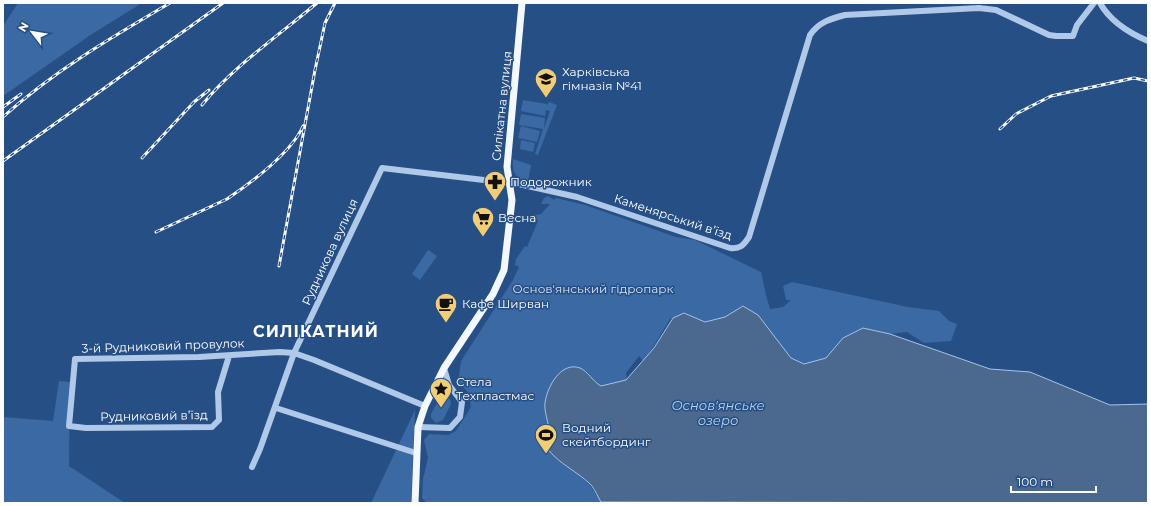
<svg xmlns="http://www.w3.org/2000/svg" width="1151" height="506" viewBox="0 0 1151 506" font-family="Montserrat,sans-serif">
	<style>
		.green { fill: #3a69a3 }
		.water { fill: #4b688f; stroke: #a5c4e9 }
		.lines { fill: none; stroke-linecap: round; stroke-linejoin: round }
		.minor { stroke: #b1c9e8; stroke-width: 6 }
		.major { stroke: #f3f7fe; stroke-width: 7 }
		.rail-casing { stroke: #fff; stroke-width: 3 }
		.rail { stroke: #264f86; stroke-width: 1.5; stroke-dasharray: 4.5; stroke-linecap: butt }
		.labels { text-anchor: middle; stroke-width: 3; stroke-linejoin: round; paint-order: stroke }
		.poi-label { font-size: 12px; fill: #fff; stroke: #264f86; text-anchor: start }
		.street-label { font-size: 12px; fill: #fff; stroke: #264f86 }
		.park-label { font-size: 12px; fill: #d4e4f6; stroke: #264f86 }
		.water-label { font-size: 13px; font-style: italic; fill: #bcd3f0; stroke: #264f86 }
		.district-label { font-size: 16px; font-weight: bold; letter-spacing: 1px; fill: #fff; stroke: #264f86 }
	</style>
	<rect width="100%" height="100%" fill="#264f86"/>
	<g class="green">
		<polygon points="18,3 142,3 92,34 3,96 3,26"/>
		<polygon points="523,100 547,104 547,106 549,102 557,105 538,155 535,154 543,129 519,125 521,114 545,118 544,129 550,111 546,110 545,116 521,111"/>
		<polygon points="521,126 540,131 537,142 518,138"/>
		<polygon points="521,140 535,143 533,152 520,149"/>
		<path d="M513 159 531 165 528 182C515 178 512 172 513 159Z"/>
		<path d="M548 196 554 200 556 198 585 205 676 237 695 240 761 272 766 295 770 309 783 307 791 300H786L783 286 792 282 908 307 939 311 949 321 957 324 951 341 924 343 907 332 890 334 863 328 843 338 826 358 805 364 791 358 758 315 743 306 725 317 705 322 684 313 670 319 652 349 643 361 639 356 626 373 627 380C620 382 606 387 599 385 587 381 595 367 569 367L545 404 548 424 542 442 590 485 602 503H427L422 498 423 479 428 458 424 440 429 434 448 435 456 431 471 407 468 392 458 382 461 361 513 280 519 267 515 265 516 259 525 246 527 247 538 221 535 219V215L541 214 550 204H541L544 198Z"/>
		<polygon points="428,250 437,256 420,280 412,274"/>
		<polygon points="59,381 70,382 69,466 125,503 3,503 3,417 53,421"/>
		<polygon points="443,396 450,399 451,404 443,420 436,423 431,418 431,414 440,397"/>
		<polygon points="415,410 411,503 371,503"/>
	</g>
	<path class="water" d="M743 306 758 315 791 358 804 364 826 358 843 338 863 328 890 334 990 369 1030 372 1110 405 1148 404V503L601 502C598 497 595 490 592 486 576 469 546 459 541 434L548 424C547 418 544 409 545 403 547 387 561 361 580 368 589 372 592 381 601 386L626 380 654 348 673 318 684 313 705 322 725 317Z"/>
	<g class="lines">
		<g class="minor">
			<path d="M1100 3C1110 21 1129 33 1148 41"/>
			<polyline points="229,356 218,392 219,420 212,427 86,428 69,426 75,359 199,357 280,352 294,353 314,360 425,406"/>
			<polyline points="276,408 416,453"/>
			<polyline points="418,427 450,428 460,417 462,402 449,385 444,368"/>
			<path d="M252 467 260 449 294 353 382 168 484 180 510 182 577 197 730 248C740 249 743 246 749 237L810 35C819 22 830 19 845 15L979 8 996 10 1049 35 1056 36H1073L1077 25 1094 3"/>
		</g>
		<polyline class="major" points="415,503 418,427 425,406 444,368 493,294 504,270 512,200 507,167 522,3"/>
		<g class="rail-casing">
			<g id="rail">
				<path d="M202 105C234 66 278 36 317 3"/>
				<polyline points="3,107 21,94"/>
				<path d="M3 117C54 71 112 37 170 3"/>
				<polyline points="1000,129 1016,114 1051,96 1134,78 1148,81"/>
				<polyline points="142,158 194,102 209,90"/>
				<polyline points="3,161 223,3"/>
				<path d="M156 232 227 199C251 183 292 152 303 126"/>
				<polyline points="279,266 315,70 325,23 335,3"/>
			</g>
		</g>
		<use href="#rail" class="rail"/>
	</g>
	<defs>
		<g id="school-pin" transform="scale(1.15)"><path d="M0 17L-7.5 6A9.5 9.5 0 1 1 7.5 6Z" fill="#f1ce75" stroke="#264f86"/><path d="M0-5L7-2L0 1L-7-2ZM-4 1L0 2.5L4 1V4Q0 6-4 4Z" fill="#111"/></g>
		<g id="pharmacy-pin" transform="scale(1.15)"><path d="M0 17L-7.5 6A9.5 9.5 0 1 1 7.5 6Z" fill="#f1ce75" stroke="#264f86"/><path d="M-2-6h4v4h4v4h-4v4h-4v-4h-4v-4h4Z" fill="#111"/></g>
		<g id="supermarket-pin" transform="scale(1.15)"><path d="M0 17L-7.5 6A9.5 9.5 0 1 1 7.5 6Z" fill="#f1ce75" stroke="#264f86"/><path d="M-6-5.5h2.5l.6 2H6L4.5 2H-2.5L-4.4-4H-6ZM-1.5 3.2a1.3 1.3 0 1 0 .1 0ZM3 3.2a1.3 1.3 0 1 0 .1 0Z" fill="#111"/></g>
		<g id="cafe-pin" transform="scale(1.15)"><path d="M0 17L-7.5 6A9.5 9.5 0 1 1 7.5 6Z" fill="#f1ce75" stroke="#264f86"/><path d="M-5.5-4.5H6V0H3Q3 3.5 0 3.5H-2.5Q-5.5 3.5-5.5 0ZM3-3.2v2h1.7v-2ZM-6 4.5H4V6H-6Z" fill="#111"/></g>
		<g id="sight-pin" transform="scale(1.15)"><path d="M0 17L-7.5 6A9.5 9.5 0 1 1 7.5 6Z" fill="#f1ce75" stroke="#264f86"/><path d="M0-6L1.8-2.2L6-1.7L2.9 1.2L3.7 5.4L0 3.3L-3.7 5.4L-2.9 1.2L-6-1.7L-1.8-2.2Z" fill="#111"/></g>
		<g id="stadium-pin" transform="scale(1.15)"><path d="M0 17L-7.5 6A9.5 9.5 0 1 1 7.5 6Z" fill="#f1ce75" stroke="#264f86"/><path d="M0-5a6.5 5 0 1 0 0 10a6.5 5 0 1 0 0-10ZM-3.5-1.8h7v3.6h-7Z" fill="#111"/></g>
	</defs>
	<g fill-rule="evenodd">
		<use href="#school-pin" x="546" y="79"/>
		<use href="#pharmacy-pin" x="495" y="182"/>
		<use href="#supermarket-pin" x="483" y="218"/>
		<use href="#cafe-pin" x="446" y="304"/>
		<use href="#sight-pin" x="441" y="389"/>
		<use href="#stadium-pin" x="546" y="435"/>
	</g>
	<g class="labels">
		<g class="poi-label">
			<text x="562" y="76">Харківська<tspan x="562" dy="14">гімназія №41</tspan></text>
			<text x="510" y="186">Подорожник</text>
			<text x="498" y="222">Весна</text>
			<text x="462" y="308">Кафе Ширван</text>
			<text x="456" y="386">Стела<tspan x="456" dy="14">Техпластмас</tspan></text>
			<text x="562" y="432">Водний<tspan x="562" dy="14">скейтбординг</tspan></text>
		</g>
		<g class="street-label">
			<text transform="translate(502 106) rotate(-84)" y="4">Силікатна вулиця</text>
			<text transform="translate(673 217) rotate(18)" y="4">Каменярський в’їзд</text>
			<text transform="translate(330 252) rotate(-65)" y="4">Рудникова вулиця</text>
			<text transform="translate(163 346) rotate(-2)" y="4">3-й Рудниковий провулок</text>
			<text transform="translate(154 416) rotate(-1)" y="4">Рудниковий в’їзд</text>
		</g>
		<g class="park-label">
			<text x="593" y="293">Основ'янський гідропарк</text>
		</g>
		<g class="water-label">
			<text x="718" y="410">Основ'янське<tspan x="718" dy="15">озеро</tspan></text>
		</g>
		<g class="district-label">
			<text x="316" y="337">СИЛІКАТНИЙ</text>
		</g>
	</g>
	<rect width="1151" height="506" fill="none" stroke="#ffffff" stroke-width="8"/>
	<g transform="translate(32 32) rotate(301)" stroke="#264f86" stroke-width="3" paint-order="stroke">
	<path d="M0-3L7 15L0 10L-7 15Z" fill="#ffffff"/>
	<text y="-6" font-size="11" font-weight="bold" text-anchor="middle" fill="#ffffff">N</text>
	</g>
	<path d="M1011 486v6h85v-6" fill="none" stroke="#ffffff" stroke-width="2"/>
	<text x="1017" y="486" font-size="12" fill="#ffffff" stroke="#264f86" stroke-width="3" paint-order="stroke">100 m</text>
</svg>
